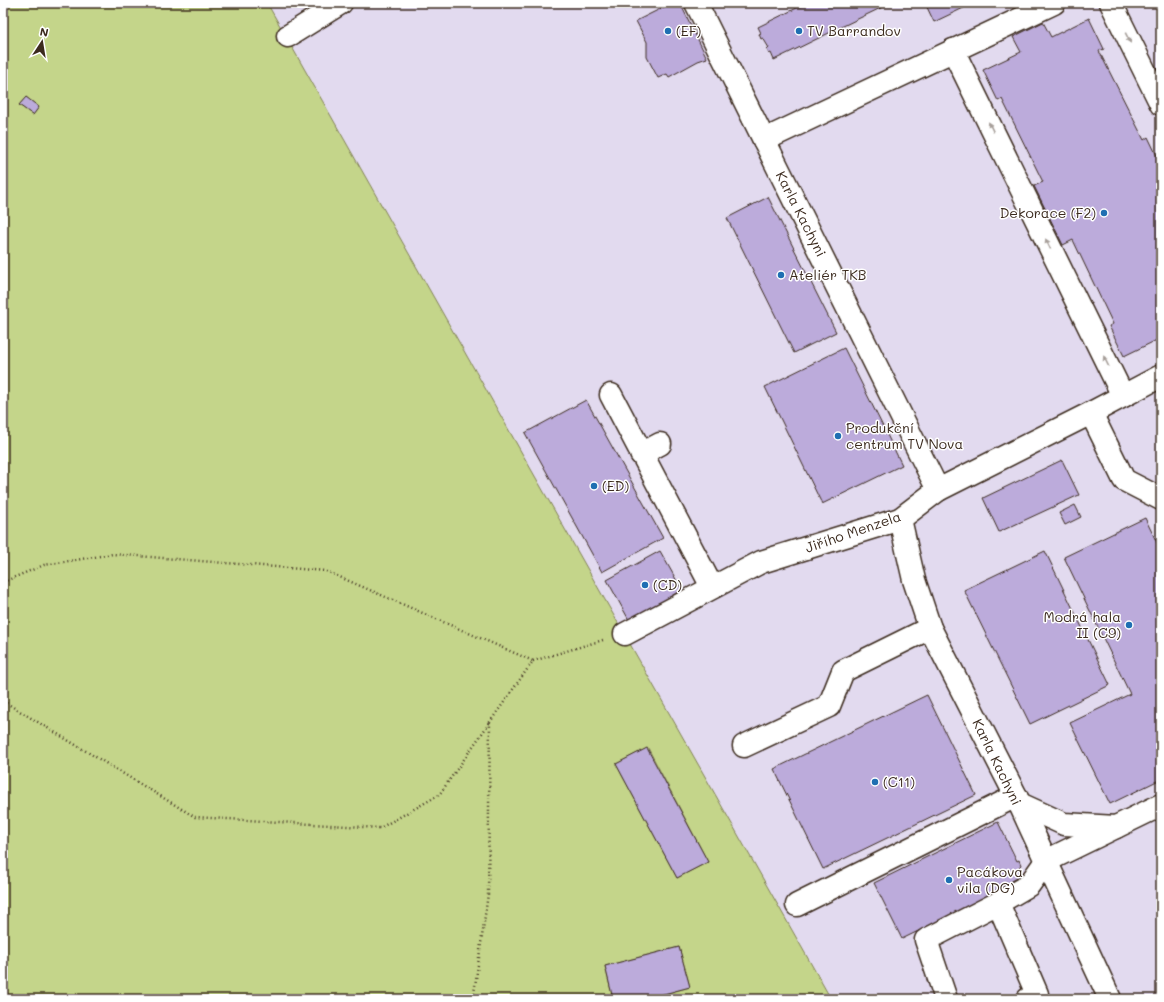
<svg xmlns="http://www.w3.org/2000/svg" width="1164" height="1002" viewBox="0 0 1164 1002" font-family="Mali,sans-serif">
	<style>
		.built { fill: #e2daef }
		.green { fill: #c4d58a; stroke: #808054; fill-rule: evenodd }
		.building { fill: #bcabdb; stroke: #3b2a1e }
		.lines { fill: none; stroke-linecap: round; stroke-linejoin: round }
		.minor-casing { stroke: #3b2a1e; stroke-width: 25 }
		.path { stroke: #3b2a1e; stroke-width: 2.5; stroke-dasharray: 1 3; stroke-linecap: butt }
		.minor { stroke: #fff; stroke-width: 22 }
		.oneway { fill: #a79f9a }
		.poi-dot { fill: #1f6fb2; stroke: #fff; stroke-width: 1.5 }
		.labels { text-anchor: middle; stroke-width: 3; stroke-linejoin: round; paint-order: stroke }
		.poi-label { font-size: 14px; fill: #3b2a1e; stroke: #fff; text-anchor: start }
		.street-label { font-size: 14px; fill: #3b2a1e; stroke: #fff }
	</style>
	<rect width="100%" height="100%" fill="#f2eef8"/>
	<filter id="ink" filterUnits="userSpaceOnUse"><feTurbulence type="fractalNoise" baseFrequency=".025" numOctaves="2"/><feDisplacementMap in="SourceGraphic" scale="8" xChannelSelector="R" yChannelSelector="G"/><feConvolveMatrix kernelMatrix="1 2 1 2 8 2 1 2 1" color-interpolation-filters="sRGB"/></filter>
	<g filter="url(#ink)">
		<polygon class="built" points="267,3 1161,3 1161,999 831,999"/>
		<path class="green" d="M3 3H78L79 5 83 3H267L831 999H645L690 987 679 947 605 966 613 999H3ZM26 97 39 107 33 115 19 105ZM648 748 708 862 677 878 616 764Z"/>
		<g class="building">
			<polygon points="672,3 680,3 707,58 698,61 669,77 667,74 658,78 647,57 647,42 636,21"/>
			<polygon points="807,3 891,3 839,28 840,31 833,34 831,32 774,60 771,53 769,54 767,50 769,48 763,38 761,39 759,34 761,33 758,27"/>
			<polygon points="925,3 974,3 934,22"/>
			<polygon points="1089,18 1104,49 1099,51 1144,140 1148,137 1161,164 1161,338 1124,356 1109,326 1113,324 1073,240 1063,245 1034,186 1043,182 1002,99 998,101 983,70 1021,52 1013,37 1043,22 1051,37"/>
			<polygon points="26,97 39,107 33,115 19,105"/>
			<polygon points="768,197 836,332 794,353 727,218"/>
			<polygon points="844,348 902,465 822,504 765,387"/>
			<polygon points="586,400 663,538 602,572 525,433"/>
			<polygon points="1062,460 1079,495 999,532 983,498"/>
			<polygon points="1075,505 1081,517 1065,525 1059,513"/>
			<polygon points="1145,518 1161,551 1161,779 1110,804 1070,723 1130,694 1064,557"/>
			<polygon points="660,551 682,590 629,620 607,580"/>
			<polygon points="1045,551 1110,685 1030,724 964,590"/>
			<polygon points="927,695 976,795 823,869 774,769"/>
			<polygon points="647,748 708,862 677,878 616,764"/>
			<polygon points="998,822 1017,861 1019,860 1021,865 1019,867 1024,877 1012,885 902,939 874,883"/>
			<polygon points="679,947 690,987 645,999 613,999 605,966"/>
		</g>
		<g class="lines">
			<g class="minor-casing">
				<g id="minor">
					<polyline points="696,3 938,490"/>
					<polyline points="1111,3 1161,104"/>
					<polyline points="288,36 341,3"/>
					<polyline points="953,50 1123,396"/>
					<polyline points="764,140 1054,3"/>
					<polyline points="611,395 712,587"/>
					<polyline points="1091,413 1124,480 1161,499"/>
					<polyline points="641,454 660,444"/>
					<polyline points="900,519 914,580 930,628 1016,796 1110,999"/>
					<polyline points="625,634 761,562 900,519 938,490 1091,413 1161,376"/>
					<polyline points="744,746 829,706 843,671 930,628"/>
					<polyline points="1018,803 1064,824 1116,827"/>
					<polyline points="998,903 1037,994 1028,999"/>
					<polyline points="797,905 1016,796"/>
					<polyline points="946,999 926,940 998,903 1029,885 1046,861 1161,805"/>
				</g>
			</g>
			<g class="path">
				<polyline points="3,582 44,565 113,554 326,571 533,661 490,722 488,894 474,993 471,999"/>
				<polyline points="533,661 603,640"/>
				<polyline points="3,701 195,817 380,828 439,795 490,722"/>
			</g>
			<use href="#minor" class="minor"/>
		</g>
		<defs><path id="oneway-solid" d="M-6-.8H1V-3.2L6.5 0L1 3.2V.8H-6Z"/></defs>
		<g class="oneway">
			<use href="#oneway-solid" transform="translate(1128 38) rotate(63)"/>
			<use href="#oneway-solid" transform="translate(991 127) rotate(-116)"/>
			<use href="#oneway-solid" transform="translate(1048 244) rotate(-116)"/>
			<use href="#oneway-solid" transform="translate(1106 361) rotate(-116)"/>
		</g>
	</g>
	<g class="poi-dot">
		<circle cx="668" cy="31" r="4"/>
		<circle cx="799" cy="31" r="4"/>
		<circle cx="1104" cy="213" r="4"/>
		<circle cx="781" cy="275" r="4"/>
		<circle cx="838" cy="436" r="4"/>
		<circle cx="594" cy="486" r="4"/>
		<circle cx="645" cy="585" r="4"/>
		<circle cx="1129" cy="625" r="4"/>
		<circle cx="875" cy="782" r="4"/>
		<circle cx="949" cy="880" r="4"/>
	</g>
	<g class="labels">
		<g class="poi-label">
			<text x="676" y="36">(EF)</text>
			<text x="807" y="36">TV Barrandov</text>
			<text x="1096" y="218" text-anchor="end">Dekorace (F2)</text>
			<text x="789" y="280">Ateliér TKB</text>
			<text x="846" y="433">Produkční<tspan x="846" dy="16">centrum TV Nova</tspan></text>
			<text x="602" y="491">(ED)</text>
			<text x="653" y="590">(CD)</text>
			<text x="1121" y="622" text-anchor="end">Modrá hala<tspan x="1121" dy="16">II (C9)</tspan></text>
			<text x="883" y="787">(C11)</text>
			<text x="957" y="877">Pacákova<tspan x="957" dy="16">vila (DG)</tspan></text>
		</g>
		<g class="street-label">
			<text transform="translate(801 214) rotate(63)" y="5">Karla Kachyni</text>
			<text transform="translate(853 532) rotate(-19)" y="5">Jiřího Menzela</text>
			<text transform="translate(997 762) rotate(64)" y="5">Karla Kachyni</text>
		</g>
	</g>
	<rect width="1164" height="1002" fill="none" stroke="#fff" stroke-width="16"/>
	<rect x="8" y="8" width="1148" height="986" fill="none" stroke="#3b2a1e" stroke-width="1.5" filter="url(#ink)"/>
	<g transform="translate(42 42) rotate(12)" stroke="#ffffff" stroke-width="3" paint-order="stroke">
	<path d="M0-3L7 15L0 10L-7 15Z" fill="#3b2a1e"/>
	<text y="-6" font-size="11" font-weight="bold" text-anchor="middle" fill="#3b2a1e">N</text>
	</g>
</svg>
